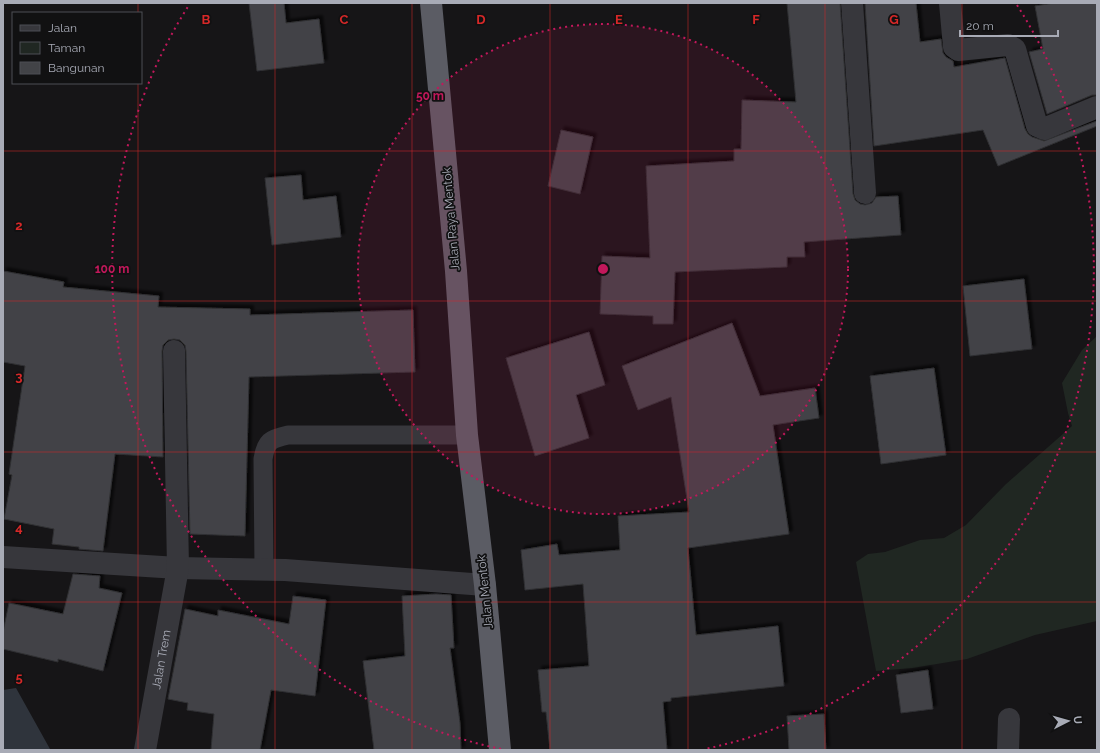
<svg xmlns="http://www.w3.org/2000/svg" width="1100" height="753" viewBox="0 0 1100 753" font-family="Raleway,sans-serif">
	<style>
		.green { fill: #202722 }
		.water { fill: #2f343c }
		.building { fill: #424347; stroke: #303033; filter: url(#shadow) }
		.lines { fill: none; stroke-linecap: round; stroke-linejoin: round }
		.service { stroke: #37373c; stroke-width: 19 }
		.minor { stroke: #37373c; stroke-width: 22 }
		.trunk { stroke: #5b5c64; stroke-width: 22 }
		.grid { fill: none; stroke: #d62828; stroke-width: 1; stroke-opacity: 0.55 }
		.ring { fill: none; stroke: #c2185b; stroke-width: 2; stroke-dasharray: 2 4 }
		.labels { text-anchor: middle; stroke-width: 3.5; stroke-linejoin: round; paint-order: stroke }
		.street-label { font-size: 12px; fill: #a8abb6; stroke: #111112 }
		.grid-label { font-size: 13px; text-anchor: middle; font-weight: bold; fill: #d62828; stroke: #111112; stroke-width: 3.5; stroke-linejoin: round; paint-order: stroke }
		.centre { fill: #c2185b; stroke: #111112; stroke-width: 2 }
		.ring-label { font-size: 12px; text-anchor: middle; font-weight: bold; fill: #c2185b; stroke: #111112; stroke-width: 3.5; stroke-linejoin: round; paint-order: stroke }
	</style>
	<defs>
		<filter id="shadow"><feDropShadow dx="3.5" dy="-3.5" stdDeviation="1" flood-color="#0009"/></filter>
	</defs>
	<rect width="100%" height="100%" fill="#161517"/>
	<polygon class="green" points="1097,336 1097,621 1035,635 967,659 913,668 876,671 856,562 868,554 885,552 920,540 944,538 966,525 1006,484 1072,426 1068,413 1062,383 1082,350"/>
	<polygon class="water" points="16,688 50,749 52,750 3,750 3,690"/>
	<g class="building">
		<polygon points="249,3 284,3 286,23 319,19 324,63 257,71"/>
		<polygon points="787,3 840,3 853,194 855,200 860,204 865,205 872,203 876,197 898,196 901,235 804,242 805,257 787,257 787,267 675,272 673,324 653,324 653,316 600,314 602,256 650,258 646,166 734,161 734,149 741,149 742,100 796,102"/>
		<polygon points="865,3 916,3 920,42 941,39 943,53 946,57 953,61 954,67 1005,58 1025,129 1028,134 1032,137 1044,141 1097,121 1097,126 998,166 983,130 874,146"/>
		<polygon points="1054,3 1097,3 1097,95 1092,95 1047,114 1029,52 1043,49 1035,6"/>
		<polygon points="561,130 593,137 580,194 548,186"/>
		<polygon points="301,175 303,200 336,196 341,237 272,245 265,178"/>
		<polygon points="3,271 64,282 63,287 159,296 158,307 250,309 250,315 413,310 415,372 249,377 245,536 190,534 186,351 185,345 180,340 174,339 168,340 163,345 162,351 163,457 115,454 103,551 79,549 79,547 52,544 54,529 4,519 12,475 9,474 25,366 3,362"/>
		<polygon points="1024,279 1032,349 970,356 963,286"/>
		<polygon points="732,323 760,396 815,388 819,418 773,425 789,534 688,548 696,635 778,626 784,686 671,698 671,701 663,702 667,750 550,750 546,712 542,712 538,670 589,666 583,584 525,590 521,550 557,544 559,555 620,550 618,516 689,512 671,397 638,410 622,366"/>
		<polygon points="589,332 605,385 576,395 589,438 535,456 506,358"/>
		<polygon points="934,368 946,455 881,464 870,376"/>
		<polygon points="73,574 100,576 99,588 122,593 103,671 58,659 58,662 3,649 3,632 9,603 63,614"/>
		<polygon points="436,594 451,595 454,648 450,648 460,723 461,750 374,750 363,661 405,656 402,596"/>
		<polygon points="293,596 326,600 315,696 271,690 260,750 211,750 214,714 187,710 188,703 168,699 185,609 218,616 218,610 289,624"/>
		<polygon points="928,670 933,709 901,713 896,675"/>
		<polygon points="824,714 826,750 789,750 787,716"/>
	</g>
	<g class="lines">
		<path class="service" d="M264 570 263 459C266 441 270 439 288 435H467"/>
		<g class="minor">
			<polyline points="852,3 865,193"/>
			<polyline points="950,3 954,47 958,50 1008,45 1015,49 1037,126 1044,129 1097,107"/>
			<polyline points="3,557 178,568 285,570 485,585"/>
			<path id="s1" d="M145 750 178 568 174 351"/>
			<polyline points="1008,750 1009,719"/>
		</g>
		<polyline class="trunk" points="431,3 456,271 467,435 485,585 500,750"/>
	</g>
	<path class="grid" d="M138 3V13M275 3V750M412 3V750M550 3V750M688 3V750M825 3V750M962 3V750M138 83V750M3 151H1097M3 301H1097M3 452H1097M3 602H1097"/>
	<circle cx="603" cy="269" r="245" fill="#c2185b" fill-opacity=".12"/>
	<g class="ring">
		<circle cx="603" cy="269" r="245"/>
		<path d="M501 749A491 491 0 0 1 189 5M1017 5A491 491 0 0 1 705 749"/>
	</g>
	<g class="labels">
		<g class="street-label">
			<text transform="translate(451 219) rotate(-95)" y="4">Jalan Raya Mentok</text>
			<text transform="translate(485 592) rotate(-96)" y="4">Jalan Mentok</text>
			<text dy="4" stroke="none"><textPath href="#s1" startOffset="92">Jalan Trem</textPath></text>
		</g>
	</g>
	<g class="grid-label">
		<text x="206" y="24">B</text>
		<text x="344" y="24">C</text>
		<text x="481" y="24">D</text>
		<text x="619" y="24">E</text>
		<text x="756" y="24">F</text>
		<text x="894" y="24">G</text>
		<text x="19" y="230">2</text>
		<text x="19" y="381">3</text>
		<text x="19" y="532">4</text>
		<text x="19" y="682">5</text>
	</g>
	<circle cx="603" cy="269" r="6" class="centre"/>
	<g class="ring-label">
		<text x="430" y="100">50 m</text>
		<text x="112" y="273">100 m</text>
	</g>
	<rect width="1100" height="753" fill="none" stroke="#a8abb6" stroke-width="8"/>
	<rect x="12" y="12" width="130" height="72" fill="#111112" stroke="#4d4f54"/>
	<rect x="20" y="25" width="20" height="6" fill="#37373c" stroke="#4d4f54"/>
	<text x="48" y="32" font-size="12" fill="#a8abb6">Jalan</text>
	<rect x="20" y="42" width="20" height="12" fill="#202722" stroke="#4d4f54"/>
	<text x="48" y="52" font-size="12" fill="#a8abb6">Taman</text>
	<rect x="20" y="62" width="20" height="12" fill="#424347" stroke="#4d4f54"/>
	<text x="48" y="72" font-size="12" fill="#a8abb6">Bangunan</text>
	<g transform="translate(1068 721) rotate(84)" stroke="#111112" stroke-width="3" paint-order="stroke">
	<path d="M0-3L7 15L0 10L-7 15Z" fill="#a8abb6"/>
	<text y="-6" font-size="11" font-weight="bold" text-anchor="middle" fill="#a8abb6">U</text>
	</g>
	<path d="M960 30v6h98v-6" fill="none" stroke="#a8abb6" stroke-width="2"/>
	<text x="966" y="30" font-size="12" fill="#a8abb6" stroke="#111112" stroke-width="3" paint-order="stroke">20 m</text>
</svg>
